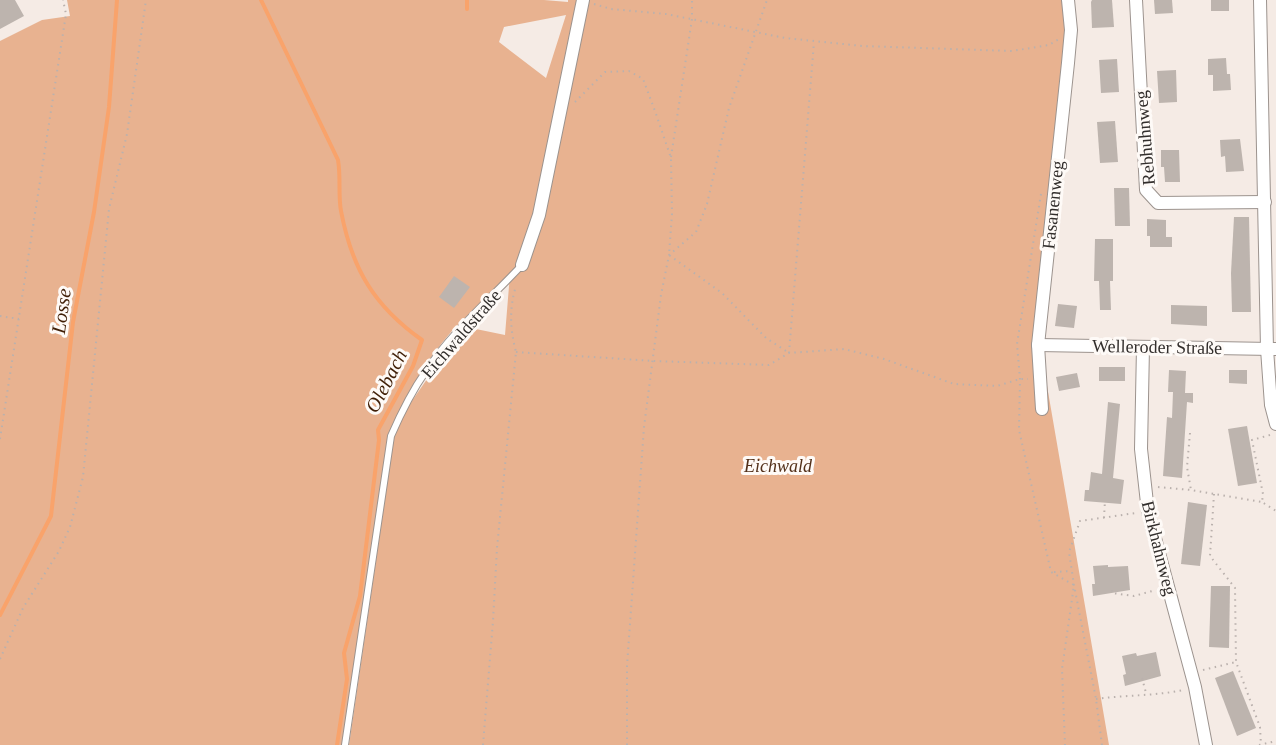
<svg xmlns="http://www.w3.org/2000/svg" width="1276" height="745" viewBox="0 0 1276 745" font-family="'Times New Roman',serif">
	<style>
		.green { fill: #e8b290; fill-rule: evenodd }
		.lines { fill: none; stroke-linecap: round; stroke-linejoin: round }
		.stream { stroke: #f9a36b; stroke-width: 4 }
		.building { fill: #bdb4ae }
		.service-casing { stroke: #9c938e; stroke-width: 8 }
		.minor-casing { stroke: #9c938e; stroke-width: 14 }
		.path { stroke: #bab1ad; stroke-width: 2; stroke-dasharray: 1.5 4.5; stroke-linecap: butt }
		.service { stroke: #fff; stroke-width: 6 }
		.minor { stroke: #fff; stroke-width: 12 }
		.labels { text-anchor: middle; stroke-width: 6; stroke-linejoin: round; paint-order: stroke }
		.street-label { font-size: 18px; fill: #322e2c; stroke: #fefaf7 }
		.park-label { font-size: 18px; font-style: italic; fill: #533019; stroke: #fefaf7 }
		.water-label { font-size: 20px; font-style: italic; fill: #401f07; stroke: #fefaf7 }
	</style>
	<rect width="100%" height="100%" fill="#f5ebe5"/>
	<path class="green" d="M67 0H544L568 2V0H1071L1041 351 1109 745H349L394 437 407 408 450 346 471 328 505 335 510 274C491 293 470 312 451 332 425 362 404 398 389 434L343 745H0V41L42 20 70 16ZM566 15 546 78 499 42 504 27Z"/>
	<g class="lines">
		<g class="stream">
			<path d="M261 0 338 160C341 177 338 195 341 211 352 269 374 306 422 340L413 366 378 430 379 440 360 596 344 653 347 679 337 745"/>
			<polyline points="467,9 467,0"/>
			<polyline points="0,615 51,516 73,322 94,212 109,107 117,0"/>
		</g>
	</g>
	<g class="building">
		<polygon points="0,0 15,0 24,16 0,29"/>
		<polygon points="1092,0 1112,0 1114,27 1092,28 1091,2"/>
		<polygon points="1154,0 1172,0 1173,13 1155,14"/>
		<rect x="1211" y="0" width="18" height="11"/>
		<polygon points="1226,58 1227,74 1230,74 1231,90 1213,91 1213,75 1208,75 1208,59"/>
		<polygon points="1117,59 1119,92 1101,93 1099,60"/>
		<polygon points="1176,70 1177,102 1159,103 1157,71"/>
		<polygon points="1115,121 1118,162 1100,163 1097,122"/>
		<polygon points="1240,139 1244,171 1226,172 1225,156 1221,157 1220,140"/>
		<polygon points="1161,150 1179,150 1180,182 1165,182 1164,167 1161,167"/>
		<polygon points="1114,188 1129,188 1130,226 1115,226"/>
		<polygon points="1234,217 1249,217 1251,312 1232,312 1231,273"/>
		<polygon points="1147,219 1166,220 1166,237 1172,237 1172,247 1150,247 1150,236 1147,236"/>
		<polygon points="1095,239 1113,239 1113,281 1110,281 1111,310 1100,310 1099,281 1094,281"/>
		<polygon points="454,276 470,287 454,308 439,297"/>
		<polygon points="1058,304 1077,306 1074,328 1055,326"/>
		<polygon points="1171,305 1207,306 1207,326 1171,324"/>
		<rect x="1099" y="367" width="26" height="14"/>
		<polygon points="1169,370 1186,371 1185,393 1193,393 1193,403 1187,402 1182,478 1163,476 1167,417 1172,418 1173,392 1168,392"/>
		<polygon points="1229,370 1247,370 1247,384 1229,383"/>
		<polygon points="1077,373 1080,387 1059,391 1056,377"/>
		<polygon points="1108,402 1120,404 1113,478 1124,480 1121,504 1084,501 1085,490 1089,490 1091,472 1102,474"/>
		<polygon points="1247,426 1257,483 1238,486 1228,429"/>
		<polygon points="1188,502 1207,505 1200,566 1181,564"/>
		<polygon points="1108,565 1108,567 1128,566 1130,590 1093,596 1092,584 1095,584 1093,566"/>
		<polygon points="1211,586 1230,586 1229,648 1209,647"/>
		<polygon points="1156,652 1161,676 1125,686 1123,675 1126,674 1122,656 1136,653 1137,656"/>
		<polygon points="1233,671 1256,728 1237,736 1215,678"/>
	</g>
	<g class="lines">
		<g class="service-casing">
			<path id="service" d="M345 745 391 436C401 413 412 391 426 371 451 333 491 298 522 265"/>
		</g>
		<g class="minor-casing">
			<g id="minor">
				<polyline points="1136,0 1146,190 1158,203 1265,202"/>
				<polyline points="1260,0 1267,349 1271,405 1276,424"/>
				<polyline points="522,265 539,215 583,0"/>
				<polyline points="1038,345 1276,349"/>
				<polyline points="1143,347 1141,449 1148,512 1195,687 1206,745"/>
				<polyline points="1042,409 1038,345 1068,63 1071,30 1068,0"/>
			</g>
		</g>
		<g class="path">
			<polyline points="594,4 611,9 666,14 785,38 862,46 1012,51 1049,45 1059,39"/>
			<polyline points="575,102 605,72 629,71 643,79 655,111 671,158 672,214 669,255 722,293 766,338 789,353"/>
			<polyline points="671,157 692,19 692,0"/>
			<polyline points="1041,194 1017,344 1020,379 1019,430 1051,572 1074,585 1062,669 1065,745"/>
			<polyline points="0,316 19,319"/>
			<polyline points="516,352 654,361 769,365 789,353 844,349 884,359 954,384 997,386 1020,379 1028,379"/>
			<polyline points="789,353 814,42"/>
			<polyline points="1190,433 1187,467 1191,490"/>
			<polyline points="1270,435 1252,440 1263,494 1262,502 1276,511"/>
			<polyline points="0,439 66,14 63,0"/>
			<polyline points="1158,487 1191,490 1262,502"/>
			<polyline points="1214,494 1210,556 1235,588 1236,662 1260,727 1261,745"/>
			<polyline points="1104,518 1105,500"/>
			<polyline points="1054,572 1072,571"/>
			<polyline points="1112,590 1112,593 1134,596 1156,590"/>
			<polyline points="0,659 23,608 59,551 70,527 83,477 109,209 127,134 146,0"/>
			<polyline points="1203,670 1236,662"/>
			<polyline points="1142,678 1146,693"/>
			<path d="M1096 699C1125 695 1155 696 1183 690"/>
			<path d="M483 745 493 621 497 548 516 352C510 329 509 309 516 286"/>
			<polyline points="627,745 627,666 644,427 661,295 669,255 696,232 707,204 729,108 767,0"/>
			<polyline points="1102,745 1096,699 1074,585 1069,552 1080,521 1136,513"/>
			<polyline points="1259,745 1276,741"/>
		</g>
		<use href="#service" class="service"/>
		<use href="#minor" class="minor"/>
	</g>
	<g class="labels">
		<g class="street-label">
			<text transform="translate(1145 138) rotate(-95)" y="6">Rebhuhnweg</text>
			<text transform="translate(1053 205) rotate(-84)" y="6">Fasanenweg</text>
			<text transform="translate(461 334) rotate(-49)" y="6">Eichwaldstraße</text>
			<text transform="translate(1157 347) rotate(1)" y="6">Welleroder Straße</text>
			<text transform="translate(1159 548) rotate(76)" y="6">Birkhahnweg</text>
		</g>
		<g class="park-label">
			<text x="778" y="472">Eichwald</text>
		</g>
		<g class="water-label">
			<text transform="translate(61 311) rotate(-82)" y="7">Losse</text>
			<text transform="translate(386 381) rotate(-63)" y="7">Olebach</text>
		</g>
	</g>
</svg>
